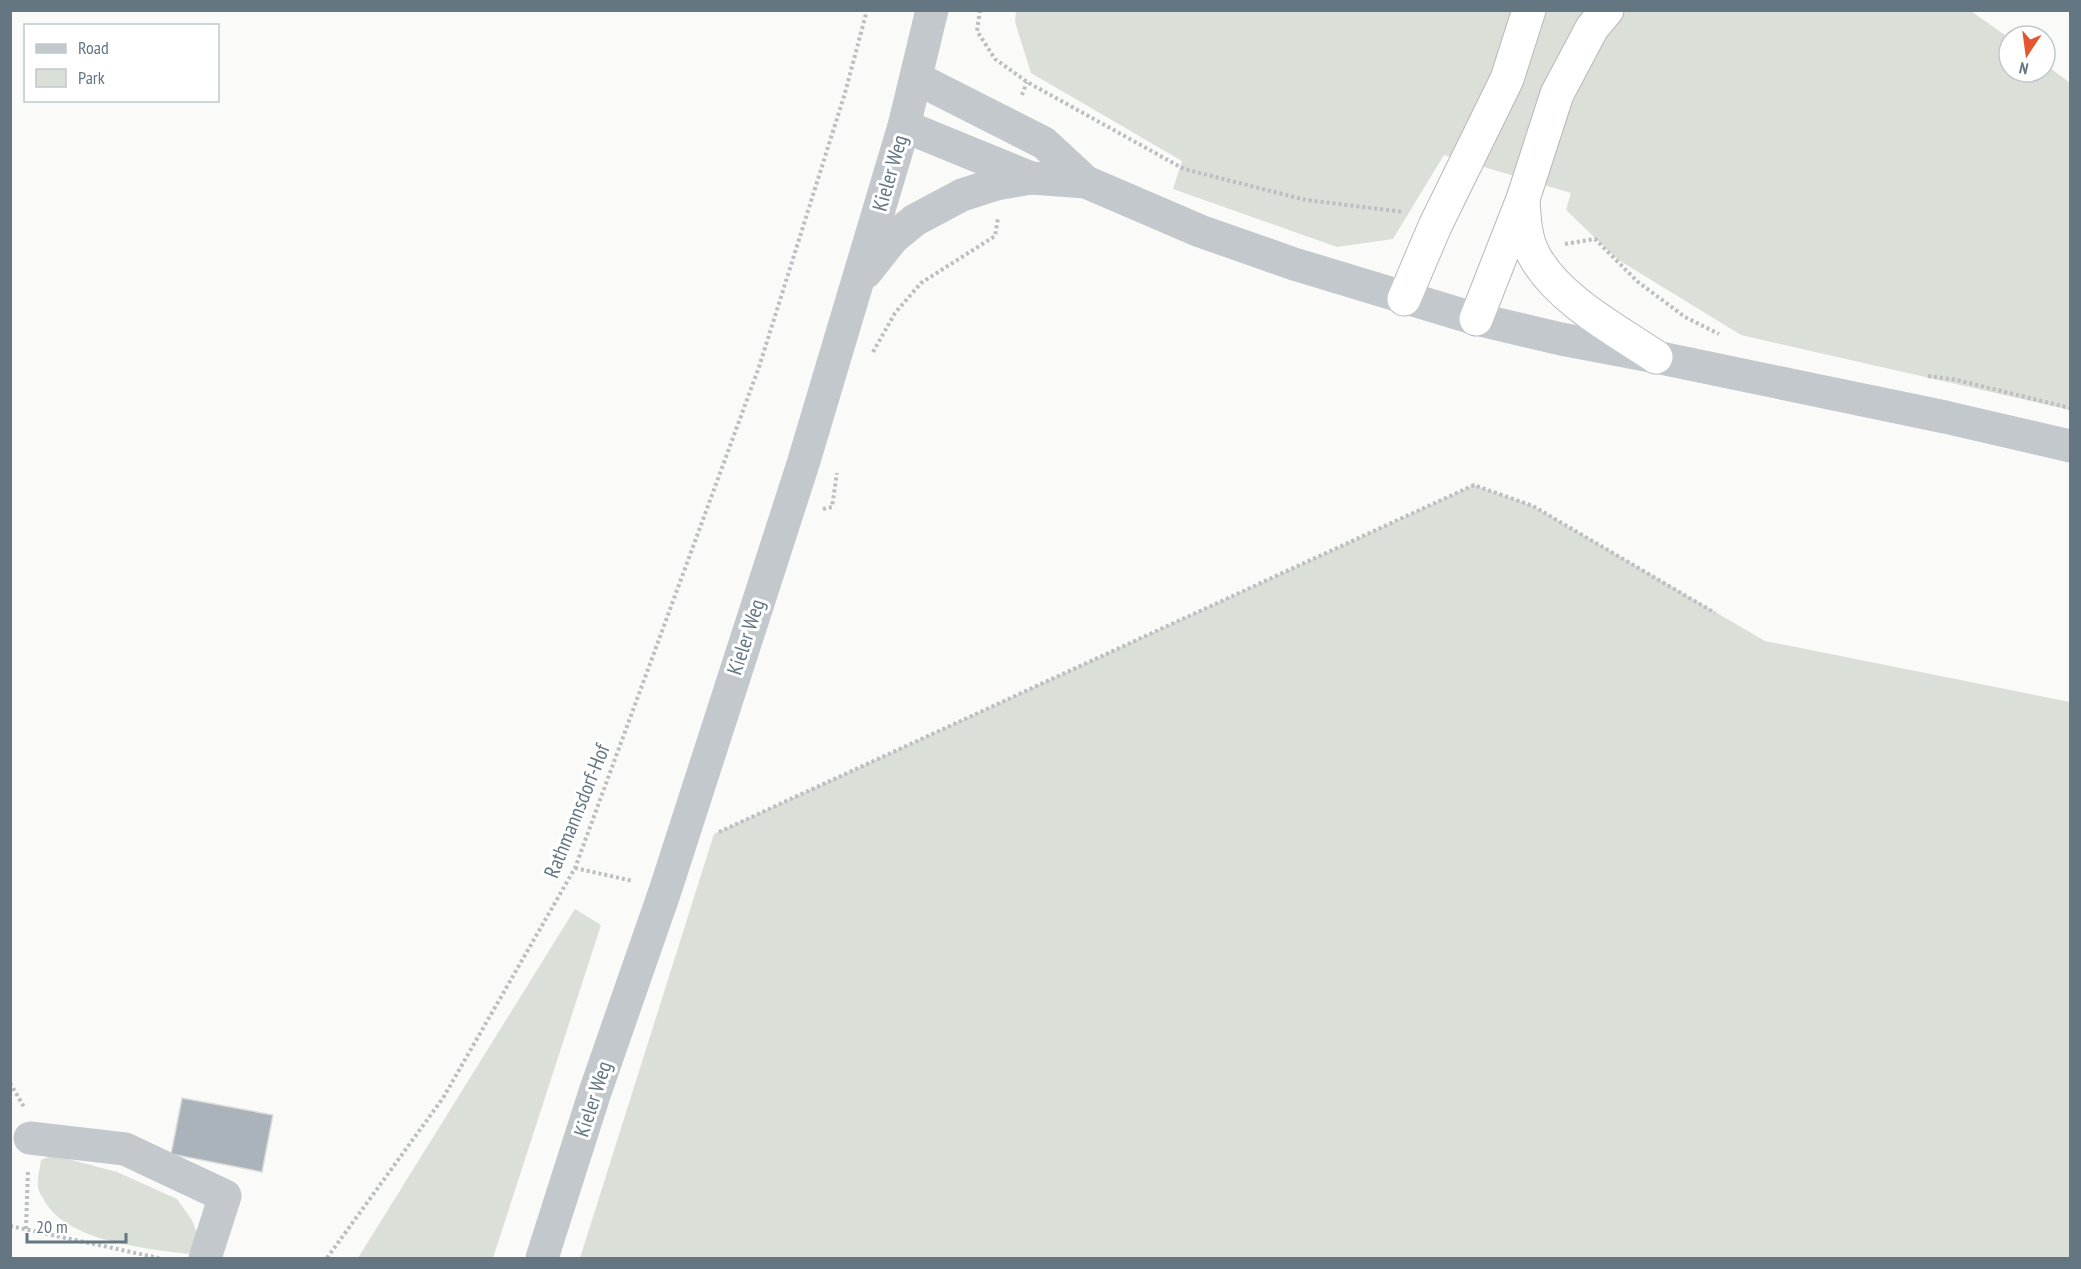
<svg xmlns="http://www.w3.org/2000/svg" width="2081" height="1269" viewBox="0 0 2081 1269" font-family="'PT Sans Narrow',sans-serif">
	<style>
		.green { fill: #dadfd7 }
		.building { fill: #aab3b9; stroke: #dcdcda; stroke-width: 1.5 }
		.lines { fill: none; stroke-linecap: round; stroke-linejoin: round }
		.highway-casing { stroke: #b4b9bd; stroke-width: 35 }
		.path { stroke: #bbbfc2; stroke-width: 4; stroke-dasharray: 3 3; stroke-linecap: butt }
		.minor { stroke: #c3c8cc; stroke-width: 33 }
		.highway { stroke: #fff; stroke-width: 33 }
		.labels { text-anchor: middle; stroke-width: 6; stroke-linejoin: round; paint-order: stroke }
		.street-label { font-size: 21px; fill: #657683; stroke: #fff }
	</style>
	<rect width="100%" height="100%" fill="#fafaf8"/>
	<g class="green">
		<polygon points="1016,10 1971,11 2009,38 2009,72 2045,72 2045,64 2070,83 2070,410 1741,335 1617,259 1566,210 1571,193 1444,155 1393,239 1337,247 1173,189 1182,161 1031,73 1015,22"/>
		<polygon points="1474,485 1533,506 1765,641 2070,702 2070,1258 580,1258 714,834"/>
		<polygon points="575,909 601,925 493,1258 358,1258"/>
		<path d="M53 1155 117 1172 177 1199 192 1220 200 1241 188 1254C145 1248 67 1242 44 1200 42 1196 38 1191 38 1187 37 1179 40 1168 41 1160Z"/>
	</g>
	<polygon class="building" points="182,1098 273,1115 262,1172 171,1154"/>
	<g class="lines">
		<g class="highway-casing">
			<g id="highway">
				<path d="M1523 199C1524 219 1525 240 1535 257 1559 300 1616 330 1656 357"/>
				<polyline points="1404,299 1435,226 1507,79 1529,10"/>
				<polyline points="1476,319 1523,199 1557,94 1592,28 1607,10"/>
			</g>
		</g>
		<g class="path">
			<polyline points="980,10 977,31 995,59 1027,82 1184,169 1306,200 1404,212"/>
			<polyline points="1022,95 1027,82"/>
			<polyline points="1565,244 1595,239 1638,282 1685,317 1719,334"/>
			<polyline points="873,352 895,313 921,283 995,236 998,218"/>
			<polyline points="1928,376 1957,380 2070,408"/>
			<polyline points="823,509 832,507 837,473"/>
			<polyline points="719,832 1474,485 1533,506 1715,613"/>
			<polyline points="575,868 633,881"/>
			<polyline points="10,1083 24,1107"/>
			<polyline points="10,1226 159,1258"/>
			<polyline points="26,1229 28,1169"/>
			<polyline points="327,1258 443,1098 575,868 759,367 845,93 867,10"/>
		</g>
		<g class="minor">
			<polyline points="916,78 1044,143 1086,182"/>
			<polyline points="904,126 1031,178"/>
			<polyline points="866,272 893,238 915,220 962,195 996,184 1031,178 1086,182 1200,231 1294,264 1476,319 1561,339 1656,357 1945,417 2070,446"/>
			<polyline points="30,1138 125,1149 225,1196 205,1258"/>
			<polyline points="542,1258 595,1092 665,891 803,464 904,126 932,10"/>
		</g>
		<use href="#highway" class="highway"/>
	</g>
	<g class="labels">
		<g class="street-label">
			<text transform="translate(890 173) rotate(-74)" y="7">Kieler Weg</text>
			<text transform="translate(746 637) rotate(-72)" y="7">Kieler Weg</text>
			<text transform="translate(577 811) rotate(-68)" y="7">Rathmannsdorf-Hof</text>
			<text transform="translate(593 1099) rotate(-72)" y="7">Kieler Weg</text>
		</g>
	</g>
	<rect width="2081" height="1269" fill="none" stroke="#657683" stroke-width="24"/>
	<rect x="24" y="24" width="195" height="78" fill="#ffffff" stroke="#c1c8cd" stroke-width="1.5"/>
	<rect x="36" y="44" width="30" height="9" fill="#c3c8cc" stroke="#c1c8cd" stroke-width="1.5"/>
	<text x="78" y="54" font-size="18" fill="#657683">Road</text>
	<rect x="36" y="69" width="30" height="18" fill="#dadfd7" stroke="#c1c8cd" stroke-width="1.5"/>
	<text x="78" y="84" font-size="18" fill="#657683">Park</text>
	<g transform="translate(2027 54) rotate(193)"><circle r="28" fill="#ffffff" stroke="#c1c8cd" stroke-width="1.5"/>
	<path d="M0-4.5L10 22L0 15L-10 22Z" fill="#e4572e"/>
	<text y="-9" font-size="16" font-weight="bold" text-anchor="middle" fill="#657683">N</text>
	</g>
	<path d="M27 1233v9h99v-9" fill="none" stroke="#657683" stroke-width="3"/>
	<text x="36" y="1233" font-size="18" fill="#657683" stroke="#ffffff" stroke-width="4.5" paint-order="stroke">20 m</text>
</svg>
